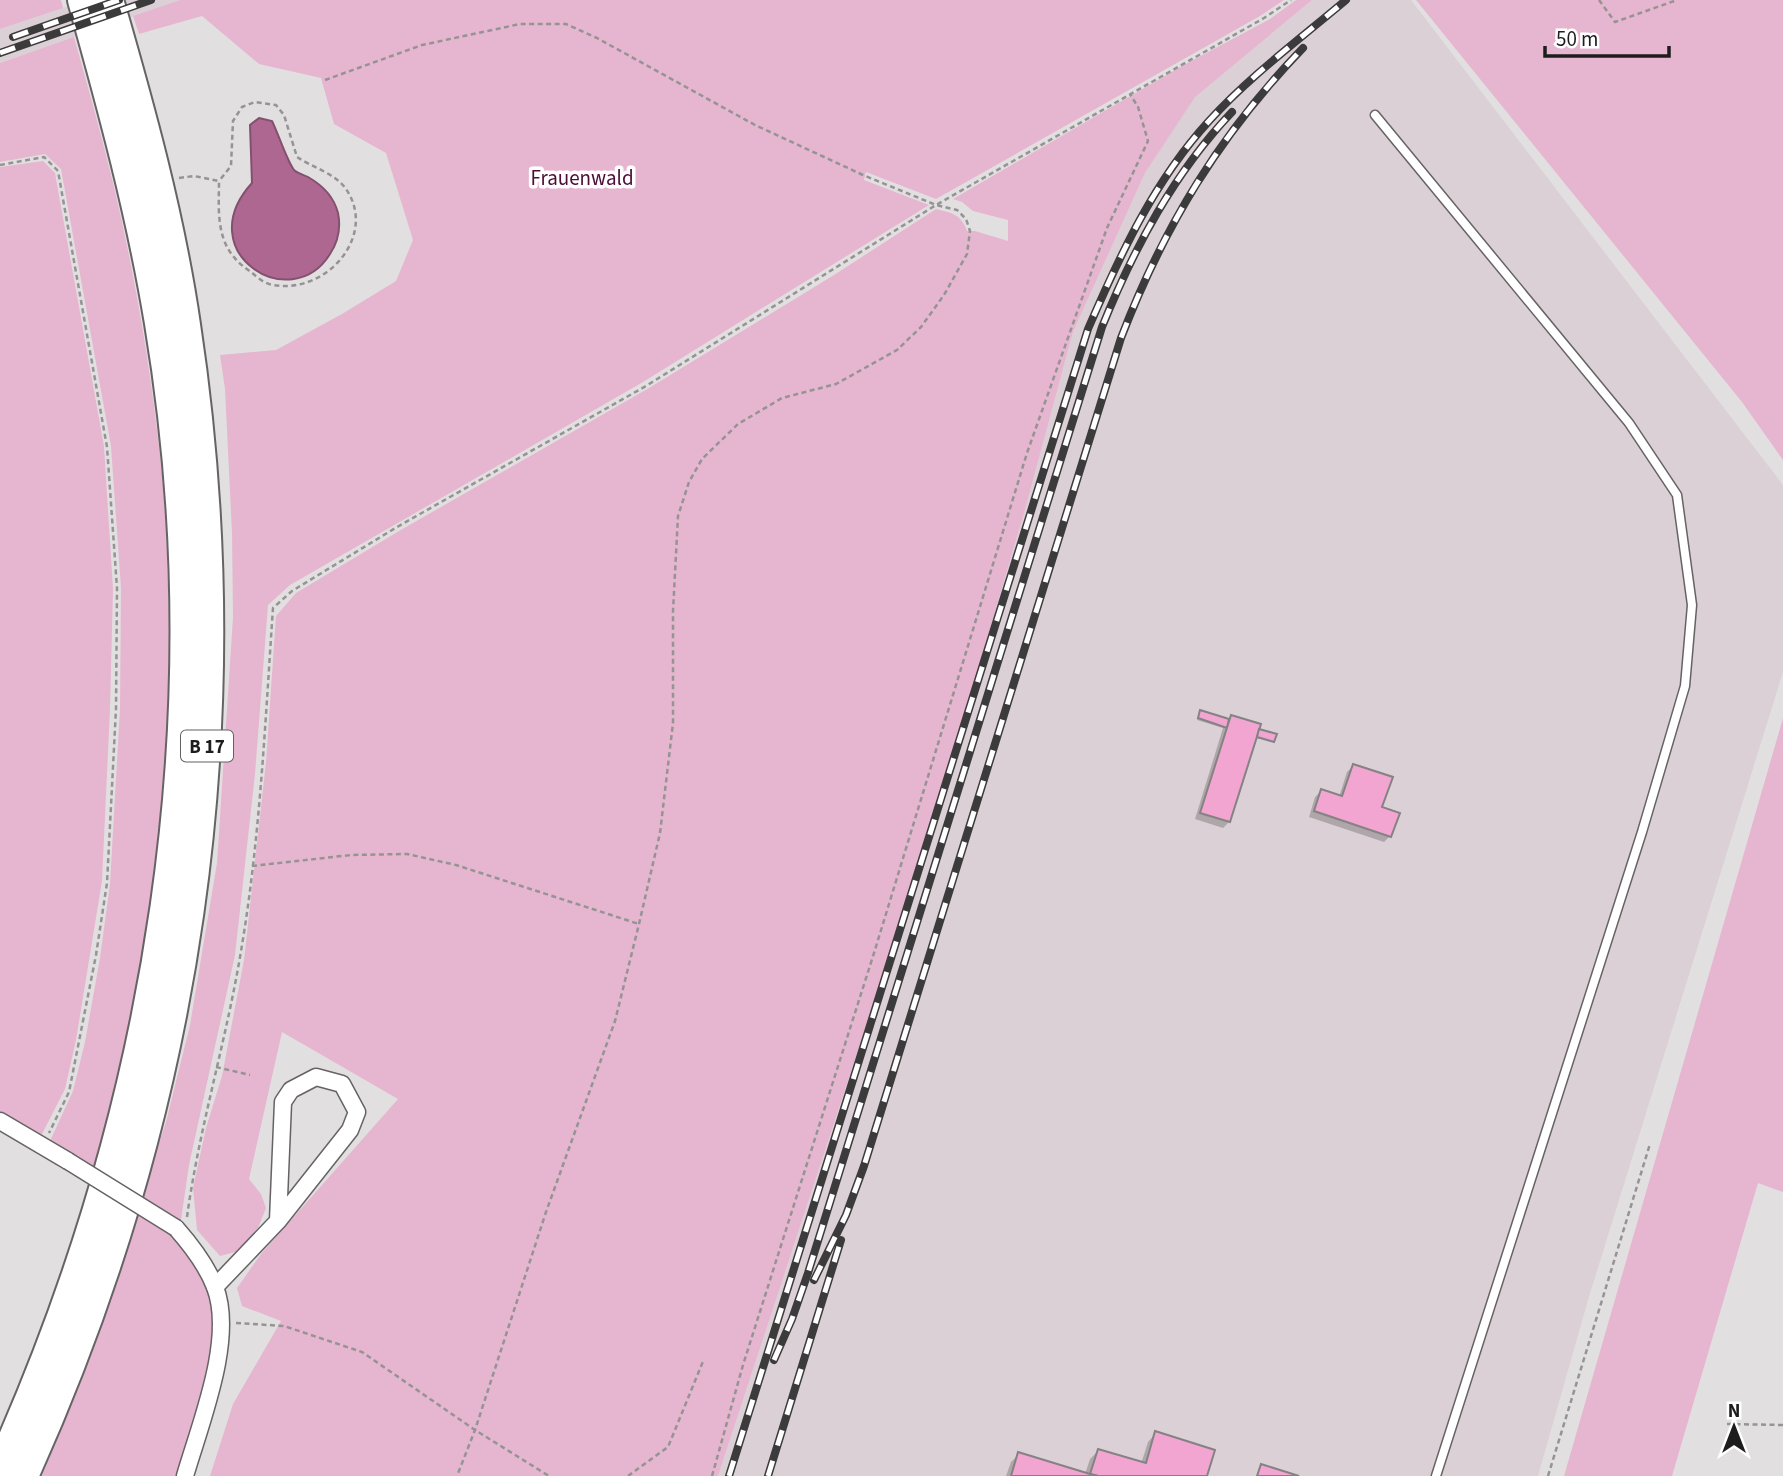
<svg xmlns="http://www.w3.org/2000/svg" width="1783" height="1476" viewBox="0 0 1783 1476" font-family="'Source Sans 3',sans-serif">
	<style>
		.built { fill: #dbd0d5 }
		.green { fill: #e6b6d0 }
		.water { fill: #ae6790; stroke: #83516e; stroke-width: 2 }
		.shadow { fill: #0003 }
		.building { fill: #f1a5d0; stroke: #858284; stroke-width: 2 }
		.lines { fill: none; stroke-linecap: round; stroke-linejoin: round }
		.lane-casing { stroke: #666365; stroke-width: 11 }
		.street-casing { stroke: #666365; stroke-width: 19 }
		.highway-casing { stroke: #666365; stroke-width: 32 }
		.path { stroke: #959394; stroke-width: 2.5; stroke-dasharray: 5 3.5; stroke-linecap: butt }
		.lane { stroke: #fff; stroke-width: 8 }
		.street { stroke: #fff; stroke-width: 16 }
		.highway { stroke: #fff; stroke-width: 28 }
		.rail-casing { stroke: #3c3b3b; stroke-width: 8 }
		.rail { stroke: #fff; stroke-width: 5; stroke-dasharray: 16; stroke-linecap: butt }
		.street-bridge-casing { stroke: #666365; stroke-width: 19; stroke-linecap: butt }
		.street-bridge { stroke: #fff; stroke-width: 16 }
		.labels { text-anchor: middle; stroke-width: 7; stroke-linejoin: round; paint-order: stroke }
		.shield { fill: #fff; stroke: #626161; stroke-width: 2 }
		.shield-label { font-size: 19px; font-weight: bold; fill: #1e1d1d }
		.park-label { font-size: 21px; fill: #4e0d38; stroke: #fff }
	</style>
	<rect width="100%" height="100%" fill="#e2dfe0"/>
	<g class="built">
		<polygon points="87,0 180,0 0,63 0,29"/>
		<polygon points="1312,0 1411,0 1783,485 1783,672 1588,1300 1538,1476 718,1476 938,807 1026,506 1073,332 1145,173 1195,96"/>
	</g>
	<g class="green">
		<polygon points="0,0 61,0 63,8 0,29"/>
		<polygon points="180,0 1284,0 1260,16 936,199 866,172 864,180 929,205 643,382 290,585 268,605 255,774 235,955 189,1165 181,1220 141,1197 166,1122 190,1025 217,863 233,617 232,533 225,389 220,355 276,350 342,314 396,281 413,240 386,153 334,124 321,78 259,64 202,16 139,34 133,16"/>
		<path d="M1296 0H1312L1195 97 1145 173 1073 332 1026 506 938 807 718 1476H210L233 1404 281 1321 242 1306 237 1288 261 1254 398 1099 282 1032 249 1179 261 1194 266 1208 258 1228 239 1251 220 1256 197 1230 193 1188 206 1128 222 1076 244 960 266 762 276 616 296 593 399 531 649 388 834 275 936 209C952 213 961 214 967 231H975L1008 241V220L973 211 962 202 953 199 1182 66 1270 19Z"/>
		<polygon points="1416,0 1783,0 1783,460 1742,402"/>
		<path d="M74 37C88 87 102 137 114 187 135 275 150 365 160 455 165 498 167 543 168 587 175 783 151 981 94 1168L50 1141 73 1091 85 1042 100 958 110 884 120 709 121 588 111 446 61 169 45 154 0 162V63Z"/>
		<polygon points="43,161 55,173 104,446 113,589 110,709 102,881 76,1040 65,1089 40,1138 0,1114 0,167"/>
		<polygon points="1783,718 1783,1192 1758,1183 1672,1476 1564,1476"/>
		<path d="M135 1213C148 1221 165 1229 175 1239 195 1259 213 1292 215 1320 217 1370 191 1429 176 1476H42L95 1341Z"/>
	</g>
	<path class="water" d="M259 118 272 121C278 133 287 161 294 170 297 173 304 175 308 177 322 185 334 197 338 213 341 228 338 242 330 254 291 317 189 252 252 183L250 125Z"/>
	<g class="shadow">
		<polygon points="1199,713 1228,720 1231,717 1257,730 1273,741 1255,738 1229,822 1223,828 1195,819 1223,728 1197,720"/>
		<polygon points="1353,766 1380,809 1390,836 1384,842 1309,817 1315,797 1321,791 1339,797 1347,772"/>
		<polygon points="1156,1433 1205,1476 1006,1476 1011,1462 1019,1454 1085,1474 1090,1459 1098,1451 1141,1464 1148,1442"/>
	</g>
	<g class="building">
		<polygon points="1200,710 1229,719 1227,728 1198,718"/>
		<polygon points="1231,715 1261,724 1230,822 1200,813"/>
		<polygon points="1259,729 1277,734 1274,742 1257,737"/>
		<polygon points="1353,764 1393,777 1382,807 1400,813 1391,837 1314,811 1321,789 1342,796"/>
		<polygon points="1155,1431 1215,1450 1207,1476 1098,1476 1090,1474 1098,1449 1146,1463"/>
		<polygon points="1018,1452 1090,1474 1098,1476 1011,1476"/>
		<polygon points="1261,1464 1299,1476 1257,1476"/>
	</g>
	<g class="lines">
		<g class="lane-casing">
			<polyline id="lane" points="1375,115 1629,423 1677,495 1692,605 1685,686 1642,832 1436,1476"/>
		</g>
		<g class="street-casing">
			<g id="street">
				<polyline points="0,1121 68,1161"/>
				<path d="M176 1228C191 1245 207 1266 215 1287 235 1339 200 1424 185 1476"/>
				<polyline points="215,1287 278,1221 350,1130 357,1112 342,1084 316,1077 291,1090 283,1102 278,1221"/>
			</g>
		</g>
		<g class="highway-casing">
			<g id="highway">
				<path d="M0 1467C162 1108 224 713 159 323 141 214 112 107 82 0"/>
				<path d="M24 1476C189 1111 246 722 186 325 170 215 140 107 109 0"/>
			</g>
		</g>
		<g class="path">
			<polyline points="1599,0 1615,22 1677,0"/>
			<polyline points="325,80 422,45 520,24 566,24 597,38 755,125 863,175 936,205 957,210 966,219 970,231 967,254 944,295 921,327 897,350 836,384 782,398 738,424 702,459 689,482 678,516 673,611 673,723 660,833 639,924 615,1021 546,1212 475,1430 457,1476"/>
			<polyline points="0,165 44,157 58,171 107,447 117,588 116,709 107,883 96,955 69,1092 49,1133"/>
			<path d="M179 178 194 176 219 181C219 200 217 221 224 240 229 254 239 264 251 272 256 276 262 282 269 284 323 298 379 237 346 189 336 174 312 167 297 157L284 115 276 105 255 102 242 107 233 121 231 166 219 181"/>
			<polyline points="252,866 351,855 407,854 456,865 639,924"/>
			<polyline points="216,1067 250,1075"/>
			<path d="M187 1217C199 1129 225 1045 240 957 260 842 265 724 273 608L292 591 397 527 646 386 936 205 1264 18 1291 0"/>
			<polyline points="236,1323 284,1326 362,1352 475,1430 549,1476"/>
			<polyline points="1727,1424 1783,1425"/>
			<polyline points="628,1476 668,1447 704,1359"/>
			<polyline points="712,1476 743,1365 874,953 1027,453 1107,228 1148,141 1138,107 1130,94"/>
			<polyline points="1548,1476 1650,1144"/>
		</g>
		<use href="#lane" class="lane"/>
		<use href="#street" class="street"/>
		<use href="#highway" class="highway"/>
		<g class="rail-casing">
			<g id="rail">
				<polyline points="13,37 119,0"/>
				<polyline points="0,53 151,0"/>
				<path d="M814 1280 846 1215 864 1166 1121 338C1164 226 1220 134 1303 48"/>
				<path d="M774 1360 792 1319 808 1273 1102 327C1134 248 1174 173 1232 112"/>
				<path d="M729 1476 1088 329C1120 255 1154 181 1209 121 1250 76 1300 39 1346 0"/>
				<polyline points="768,1476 841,1240"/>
			</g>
		</g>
		<use href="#rail" class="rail"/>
		<g class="street-bridge-casing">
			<polyline id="street-bridge" points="68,1161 176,1228"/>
		</g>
		<use href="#street-bridge" class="street-bridge"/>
	</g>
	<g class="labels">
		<rect class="shield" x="181" y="730.5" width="52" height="31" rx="5"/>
		<g class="shield-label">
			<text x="207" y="753">B 17</text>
		</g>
		<g class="park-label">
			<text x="582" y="185">Frauenwald</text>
		</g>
	</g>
	<g transform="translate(1734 1427)" stroke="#ffffff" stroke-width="5" paint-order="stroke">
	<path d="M0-5L12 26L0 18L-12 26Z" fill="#1e1d1d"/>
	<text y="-10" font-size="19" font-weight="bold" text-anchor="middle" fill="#1e1d1d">N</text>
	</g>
	<path d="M1545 46v10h124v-10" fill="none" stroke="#1e1d1d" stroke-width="3.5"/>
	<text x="1556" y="46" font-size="21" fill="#1e1d1d" stroke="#ffffff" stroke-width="5" paint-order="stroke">50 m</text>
</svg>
